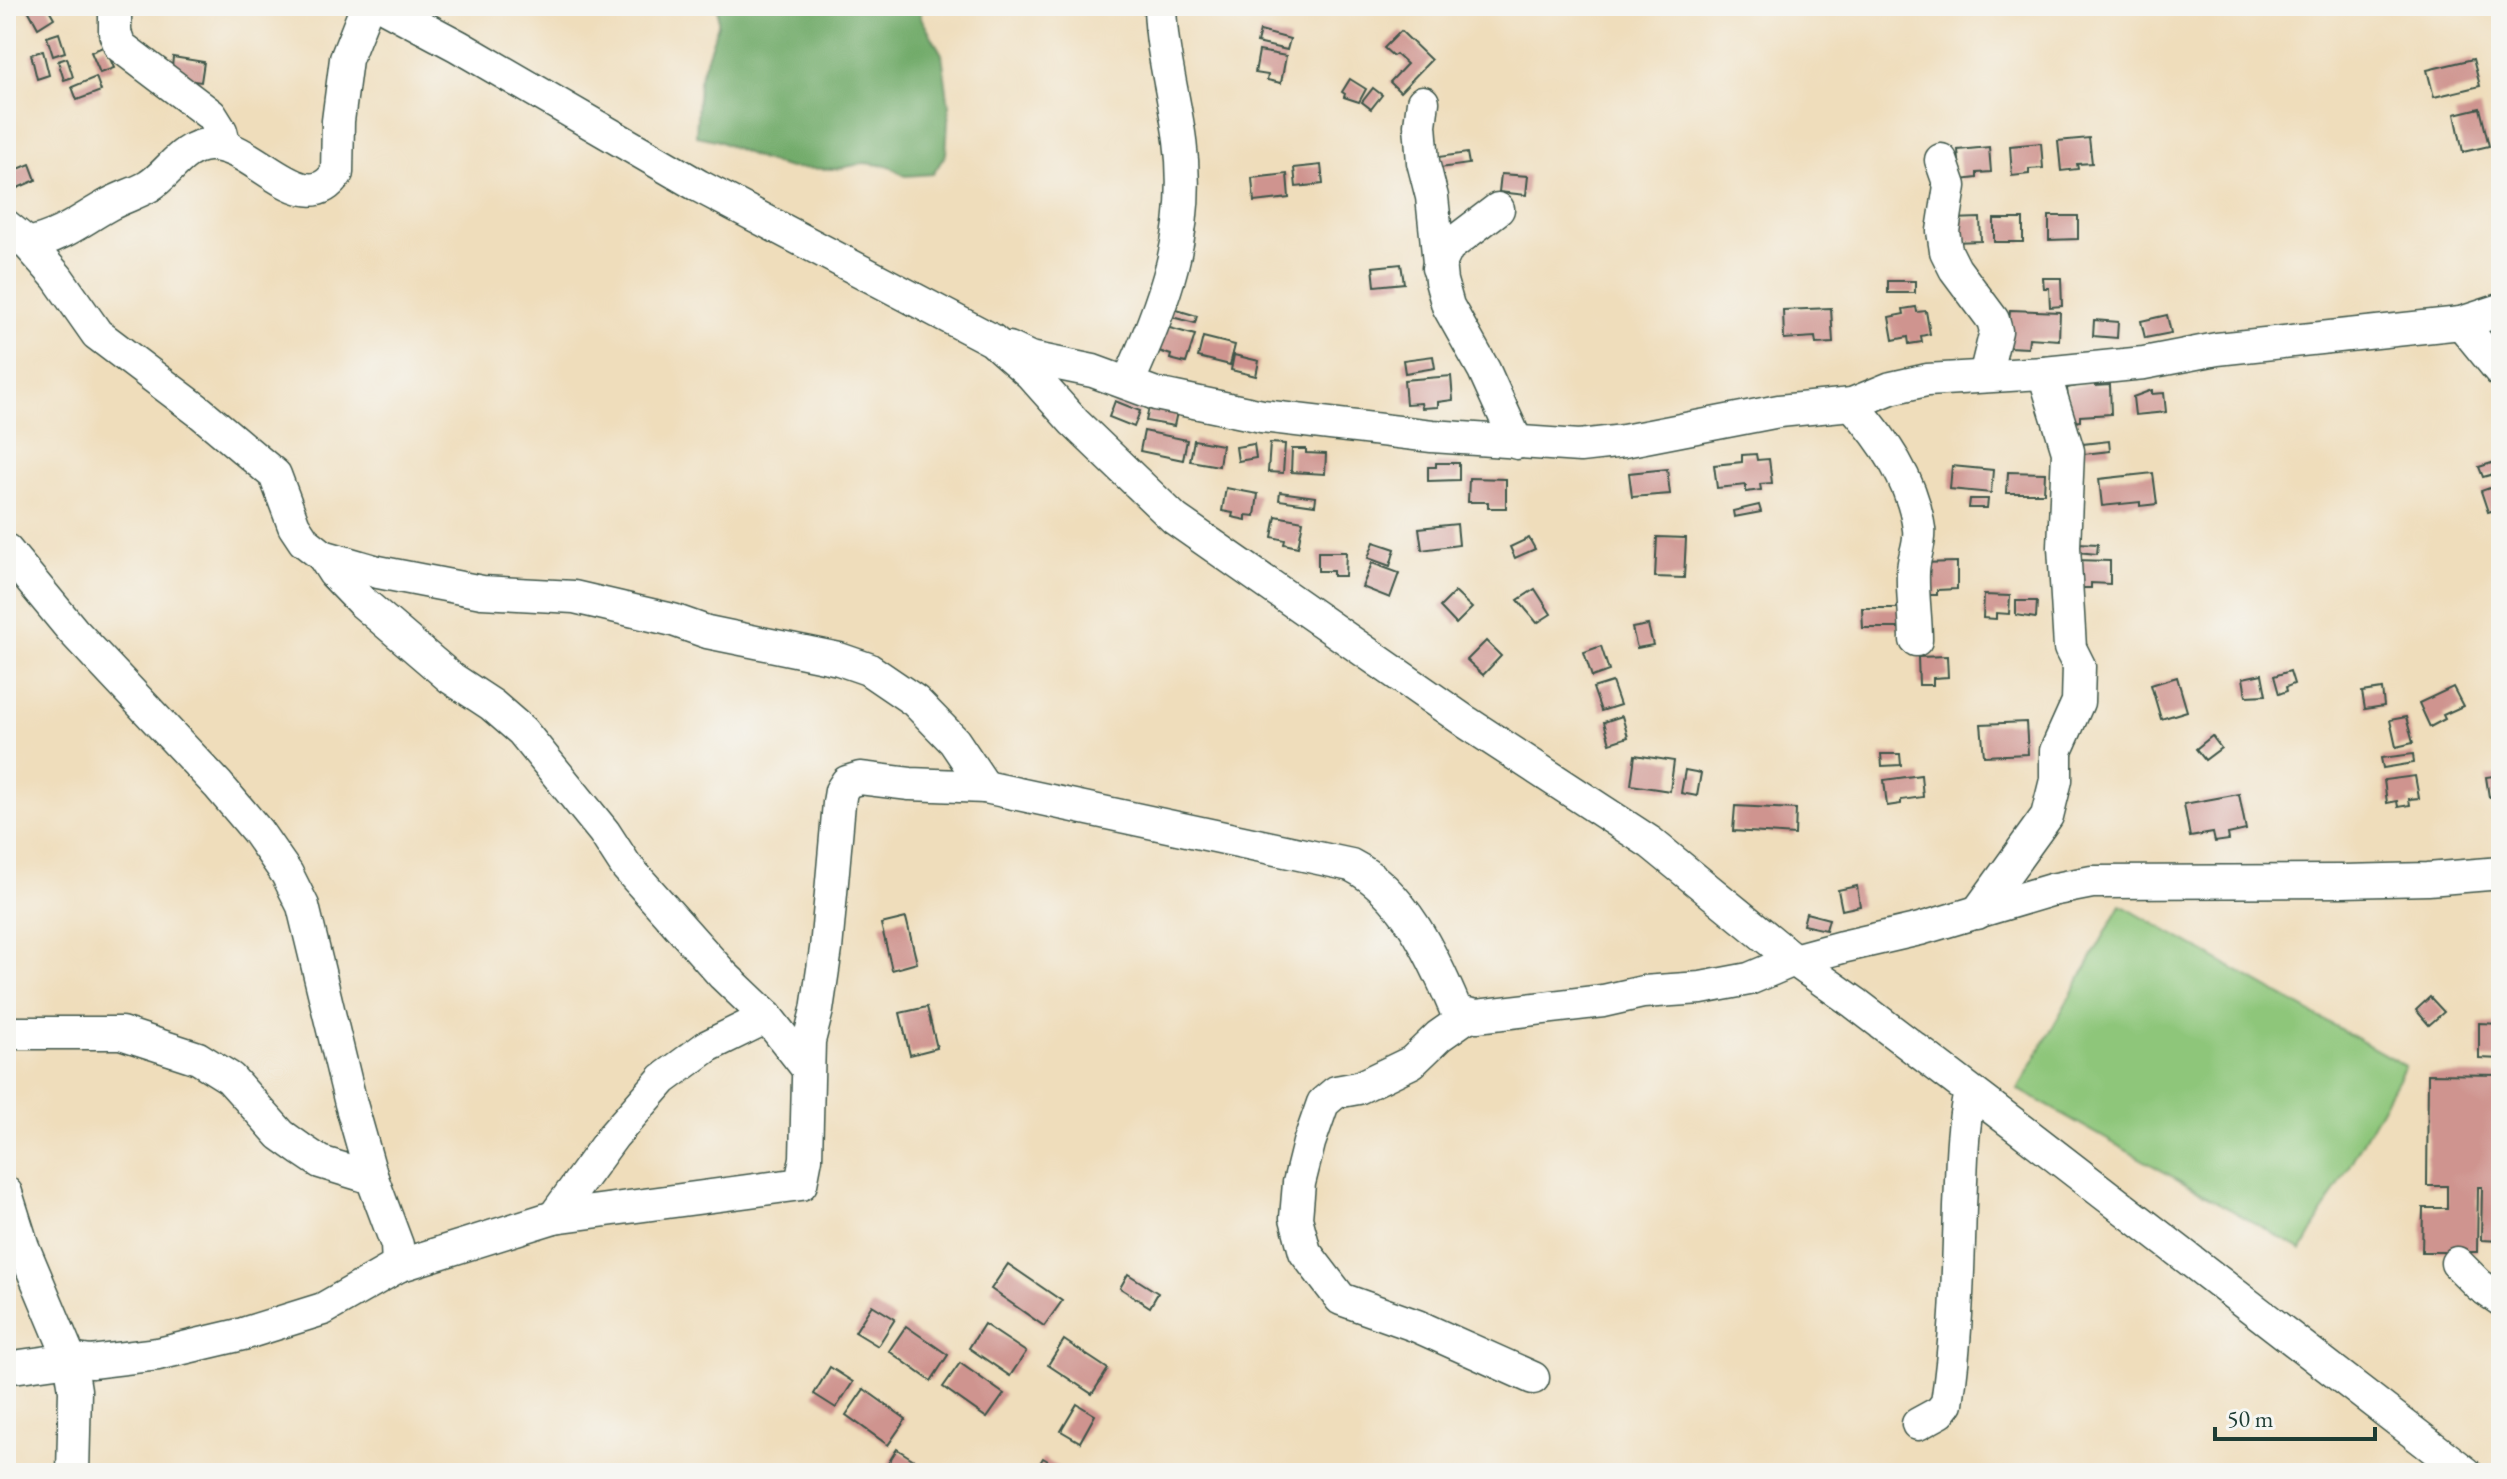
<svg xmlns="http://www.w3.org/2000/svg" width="2507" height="1479" viewBox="0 0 2507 1479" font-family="'EB Garamond',serif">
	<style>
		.green { fill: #8ec67a; stroke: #568257; stroke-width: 2 }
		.forest { fill: #72ab6a; stroke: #48744f; stroke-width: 2 }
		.building { fill: #cf948f }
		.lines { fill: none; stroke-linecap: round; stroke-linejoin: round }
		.minor-casing { stroke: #3e5548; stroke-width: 35 }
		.minor { stroke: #fff; stroke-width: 32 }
	</style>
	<rect width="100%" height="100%" fill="#f6f6f2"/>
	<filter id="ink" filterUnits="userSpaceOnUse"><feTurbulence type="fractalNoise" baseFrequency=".0125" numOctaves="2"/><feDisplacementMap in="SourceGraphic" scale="16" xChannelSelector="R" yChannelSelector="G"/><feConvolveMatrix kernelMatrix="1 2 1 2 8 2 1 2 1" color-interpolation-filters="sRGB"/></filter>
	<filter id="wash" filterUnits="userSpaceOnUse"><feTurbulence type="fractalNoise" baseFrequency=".006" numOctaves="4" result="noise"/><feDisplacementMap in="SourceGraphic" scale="32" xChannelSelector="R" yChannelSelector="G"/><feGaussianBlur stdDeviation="1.8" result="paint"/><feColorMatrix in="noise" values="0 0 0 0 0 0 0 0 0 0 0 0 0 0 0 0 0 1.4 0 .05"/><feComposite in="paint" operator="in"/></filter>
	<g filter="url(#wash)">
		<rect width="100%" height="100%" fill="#efddbb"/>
		<polygon class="green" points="2121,905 2405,1066 2302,1250 2018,1089"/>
		<polygon class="forest" points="718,6 921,6 921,18 942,54 949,106 946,154 933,174 905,176 889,166 865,163 836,169 789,168 760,159 716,140 696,136 699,81 718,25"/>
		<g id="blocks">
			<g class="building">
				<polygon points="26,6 47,6 54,18 38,28"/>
				<polygon points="1260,31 1290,39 1287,50 1257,43"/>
				<polygon points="1401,31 1431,60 1400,92 1390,82 1407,64 1396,54 1393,56 1384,48"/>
				<polygon points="59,33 65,52 53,56 47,37"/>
				<polygon points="105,46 114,68 100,73 91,52"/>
				<polygon points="43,51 49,75 37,79 31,54"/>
				<polygon points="1259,51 1286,56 1281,83 1267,80 1268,75 1255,73"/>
				<polygon points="173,57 204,62 201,82 171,78"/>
				<polygon points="67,58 73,77 64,80 58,61"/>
				<polygon points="2473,59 2480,86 2434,97 2427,70"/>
				<polygon points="96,77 101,91 77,100 72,87"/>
				<polygon points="1350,79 1366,89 1359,102 1344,97 1345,94 1342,92"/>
				<polygon points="1373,88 1382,95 1371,109 1362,102"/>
				<polygon points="2480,108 2489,146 2463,152 2455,114"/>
				<polygon points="2089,138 2092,163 2077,164 2078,169 2061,171 2058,141"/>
				<polygon points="2041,143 2043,168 2029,169 2029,174 2012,176 2010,146"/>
				<polygon points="1989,147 1991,172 1977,173 1977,178 1961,180 1958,150"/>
				<polygon points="1467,153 1469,164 1433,169 1431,158"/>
				<polygon points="30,164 36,180 13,190 6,174"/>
				<polygon points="1321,165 1323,184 1296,187 1294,168"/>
				<polygon points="1287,174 1289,198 1254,202 1252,178"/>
				<polygon points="1501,174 1528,176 1526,195 1499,192"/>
				<polygon points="2049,216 2078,216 2078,239 2049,240"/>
				<polygon points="1980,218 1981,241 1952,242 1952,219"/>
				<rect x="1994" y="219" width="29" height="23"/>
				<polygon points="1401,264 1404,283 1375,286 1373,267"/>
				<polygon points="2043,278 2061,278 2062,306 2050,307 2049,288 2044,288"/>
				<rect x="1888" y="281" width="27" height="12"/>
				<polygon points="1916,307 1917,312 1926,311 1930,334 1921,336 1922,342 1909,344 1908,337 1893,340 1889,317 1904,314 1903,309"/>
				<polygon points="1170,308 1197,316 1195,323 1168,316"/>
				<polygon points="1831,308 1833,343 1816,344 1815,337 1784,339 1783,310"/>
				<polygon points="2010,310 2060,312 2059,340 2029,338 2028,348 2008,347"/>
				<polygon points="2167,315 2171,333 2145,338 2141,321"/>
				<polygon points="2094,320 2118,322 2117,338 2093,336"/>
				<polygon points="1166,327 1195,335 1186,363 1170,359 1171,355 1159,351"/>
				<polygon points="1203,337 1235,345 1230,365 1198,357"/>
				<polygon points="1234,355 1259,361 1256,376 1231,370"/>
				<polygon points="1433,356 1435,368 1405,373 1403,360"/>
				<polygon points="1451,376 1453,400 1438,402 1438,407 1422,408 1421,403 1406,404 1404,380"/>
				<polygon points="2095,382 2095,386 2110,385 2111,414 2080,416 2080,421 2070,422 2067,388"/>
				<polygon points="2152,390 2152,394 2164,393 2166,412 2135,415 2133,397"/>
				<polygon points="1115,401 1140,411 1134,427 1109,417"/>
				<polygon points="1149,407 1177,412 1174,426 1146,421"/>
				<polygon points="1144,431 1187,440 1183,460 1140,451"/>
				<polygon points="1194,440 1222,445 1219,466 1190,461"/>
				<polygon points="2109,441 2110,451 2084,454 2083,444"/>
				<polygon points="1270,443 1285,444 1283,473 1268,472"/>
				<polygon points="1254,444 1256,458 1238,461 1236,447"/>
				<polygon points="1292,449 1306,449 1306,453 1326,454 1325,474 1291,472"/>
				<polygon points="1756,454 1757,460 1769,459 1772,483 1760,484 1761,490 1746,492 1746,485 1717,488 1714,465 1742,462 1742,455"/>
				<polygon points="2501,460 2501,472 2483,477 2479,467"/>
				<polygon points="1436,463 1459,463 1459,480 1428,481 1428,467 1436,467"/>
				<polygon points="1952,466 1993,470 1991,493 1950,489"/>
				<polygon points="1667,469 1670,494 1632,497 1629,473"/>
				<polygon points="2008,472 2045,473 2044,493 2007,493"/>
				<polygon points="2153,473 2157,504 2140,506 2140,502 2102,506 2099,479"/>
				<polygon points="1469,478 1506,479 1506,508 1488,508 1488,502 1468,502"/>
				<polygon points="2501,484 2501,508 2488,512 2481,491"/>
				<polygon points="1226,488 1258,494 1255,516 1246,515 1246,520 1232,517 1233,513 1222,511"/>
				<polygon points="1280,492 1316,497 1315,505 1279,500"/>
				<polygon points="1970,499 1988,499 1987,508 1969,508"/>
				<polygon points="1759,505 1761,512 1734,517 1733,511"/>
				<polygon points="1276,516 1303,521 1298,547 1284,544 1285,540 1272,537"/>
				<polygon points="1457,524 1459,545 1422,550 1419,528"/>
				<polygon points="1657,537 1686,538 1684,578 1655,577"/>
				<polygon points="1529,538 1535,549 1515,558 1510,547"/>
				<polygon points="1374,542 1395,549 1390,566 1368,558"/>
				<polygon points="2077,543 2098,544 2097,554 2077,552"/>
				<polygon points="1318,552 1346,552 1345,576 1333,576 1333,571 1318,571"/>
				<polygon points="2074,560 2110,561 2110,584 2091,583 2091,588 2073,588"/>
				<polygon points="1957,562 1957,589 1937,590 1937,595 1921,595 1920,563"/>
				<polygon points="1372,563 1399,573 1390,598 1362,587"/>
				<polygon points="1535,589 1551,614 1537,623 1518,600"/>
				<polygon points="1455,592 1472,608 1456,624 1440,607"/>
				<polygon points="1984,595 2010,596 2009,614 1996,613 1996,619 1983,618"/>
				<polygon points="2016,601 2037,601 2036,618 2016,615"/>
				<polygon points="1862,608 1901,608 1901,628 1863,628"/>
				<polygon points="1648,625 1653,645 1637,648 1632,628"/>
				<polygon points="1486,641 1501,656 1483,675 1467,660"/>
				<polygon points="1601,646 1609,671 1592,677 1584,652"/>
				<polygon points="1947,656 1948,677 1933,678 1933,685 1919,685 1918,657"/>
				<polygon points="2290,671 2294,684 2286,687 2287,691 2279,694 2274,676"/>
				<polygon points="2262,674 2266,695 2246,696 2243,678"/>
				<polygon points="2177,677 2187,711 2161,719 2151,685"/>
				<polygon points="1612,682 1620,705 1601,711 1593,688"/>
				<polygon points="2453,687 2463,706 2443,715 2445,719 2430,727 2419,703"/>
				<polygon points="2382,689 2384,706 2365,709 2362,692"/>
				<polygon points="1622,716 1628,737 1610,743 1604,722"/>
				<polygon points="2406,717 2413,743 2396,747 2390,720"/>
				<polygon points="2026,722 2028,754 1984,756 1981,724"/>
				<polygon points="2212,736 2221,748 2205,760 2196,749"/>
				<polygon points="1881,754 1900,754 1901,765 1882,766"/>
				<polygon points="2413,754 2414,763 2383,768 2381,758"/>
				<polygon points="1635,755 1674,761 1670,791 1631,785"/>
				<polygon points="1685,770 1701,773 1697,796 1681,793"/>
				<polygon points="1921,775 1923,797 1901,800 1901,804 1887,806 1884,780"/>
				<polygon points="2501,775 2501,795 2489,797 2486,777"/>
				<polygon points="2415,776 2419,798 2409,799 2410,805 2398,807 2397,801 2387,803 2384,780"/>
				<polygon points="2239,794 2246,830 2228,834 2229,840 2215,842 2213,833 2190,837 2184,804"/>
				<polygon points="1735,806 1796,809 1795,835 1733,831"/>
				<polygon points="1857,886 1860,906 1842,910 1838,890"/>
				<polygon points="1806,913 1829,919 1826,930 1803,925"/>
				<polygon points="906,918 917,963 892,970 881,924"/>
				<polygon points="2430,997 2444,1012 2429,1025 2416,1010"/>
				<polygon points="927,1007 937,1048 910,1055 900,1013"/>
				<polygon points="2479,1023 2501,1024 2501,1059 2479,1058"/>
				<polygon points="2428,1074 2501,1075 2501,1241 2481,1240 2482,1187 2478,1187 2477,1252 2422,1252 2423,1208 2447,1208 2447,1186 2427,1186"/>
				<polygon points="1008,1264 1062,1301 1044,1326 991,1289"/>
				<polygon points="1128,1274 1158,1293 1150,1307 1120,1288"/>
				<polygon points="872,1305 895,1319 878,1346 855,1332"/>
				<polygon points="984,1324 1026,1352 1010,1376 969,1348"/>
				<polygon points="906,1326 948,1355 931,1381 889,1351"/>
				<polygon points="1064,1340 1108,1369 1092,1394 1048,1365"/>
				<polygon points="960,1363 1004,1394 987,1418 943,1387"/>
				<polygon points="830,1367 853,1382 836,1408 814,1394"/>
				<polygon points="864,1389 906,1419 888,1445 846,1415"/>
				<polygon points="1077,1404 1095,1415 1080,1442 1061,1431"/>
				<polygon points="897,1449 934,1473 882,1473"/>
				<polygon points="1043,1458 1063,1470 1061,1473 1034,1473"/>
			</g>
		</g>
	</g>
	<g filter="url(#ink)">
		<use href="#blocks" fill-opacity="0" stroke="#3e5548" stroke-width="2"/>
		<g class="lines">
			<g class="minor-casing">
				<g id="minor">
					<polyline points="115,6 115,33 120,46 211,115 221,131 225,147"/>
					<polyline points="383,6 458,46 699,186 992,340 1031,374 1074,422 1175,519 1466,722 1651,843 1794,960 1855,1003 2023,1131 2466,1473"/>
					<polyline points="1423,102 1420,125 1423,162 1432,197 1441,281 1448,306 1484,370 1517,443"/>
					<polyline points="1941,160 1950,186 1943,231 1946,251 1955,269 1993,320 1996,331 1985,376"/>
					<path d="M6 226 28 244C65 235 79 221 110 204 123 197 137 193 149 186 170 173 181 147 208 145 253 141 303 224 337 173L338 121 346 59 367 6"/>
					<polyline points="28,244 57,277 97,334 200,412 275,475 294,526 304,541 323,556 378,572 482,592 574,597 673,620 707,632 839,659 868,669 915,701 954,741 985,787"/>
					<polyline points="1438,268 1448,247 1498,209"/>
					<polyline points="2461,323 2501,372"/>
					<polyline points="1009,348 1030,358 1093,371 1156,394 1262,416 1432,436 1580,446 1624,441 1779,411 1852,404 1891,388 1927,380 2044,373 2144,363 2217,349 2461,323 2501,310"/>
					<path d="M1128 383C1165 300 1192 231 1180 140 1174 95 1161 51 1160 6"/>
					<path d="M1852 404C1883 439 1913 481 1919 529 1921 544 1913 557 1913 572 1912 594 1916 617 1916 640"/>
					<polyline points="6,550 73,631 218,785 257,831 287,874 303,906 351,1104 372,1178 397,1245 398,1266"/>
					<polyline points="323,556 334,573 361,601 451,678 492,705 522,731 604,832 626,866 723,975 767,1017 807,1068"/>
					<polyline points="1977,913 2047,816 2056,780 2056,751 2078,702 2079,666 2070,648 2064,547 2068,451 2044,373"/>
					<polyline points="1469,1015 1439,1036 1412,1062 1358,1088 1336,1092 1323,1103 1309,1143 1299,1183 1296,1218 1305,1252 1341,1299 1417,1326 1533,1378"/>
					<polyline points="6,1033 121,1033 198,1058 230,1078 281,1135 302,1150 320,1162 372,1178"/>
					<polyline points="6,1193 23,1247 70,1359 75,1390 73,1473"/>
					<polyline points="554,1217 613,1136 663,1079 708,1046 767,1017"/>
					<polyline points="2457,1263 2479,1285 2501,1300"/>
					<path d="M6 1368 70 1359 91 1362 158 1354 243 1334 323 1309 398 1266 554 1217 801 1184 806 1158 809 1041 817 1010 826 949 839 803 841 791 847 782 860 778 910 784 985 787 1351 865C1404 892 1433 956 1455 1008L1462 1013 1477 1016 1603 1001 1643 992 1701 988 1749 979 1794 960 1842 947 1920 929 2051 890 2092 882 2343 881 2428 879 2501 873"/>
					<path d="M1918 1424 1940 1412 1947 1403C1957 1338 1958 1273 1960 1207 1962 1165 1961 1133 1970 1092"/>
				</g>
			</g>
			<use href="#minor" class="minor"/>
		</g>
	</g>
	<rect width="2507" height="1479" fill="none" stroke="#f6f6f2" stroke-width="32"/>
	<path d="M2215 1427v12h160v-12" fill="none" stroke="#1f3d34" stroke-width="4"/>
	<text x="2227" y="1427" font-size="24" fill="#1f3d34" stroke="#f6f6f2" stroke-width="6" paint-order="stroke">50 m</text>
</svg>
